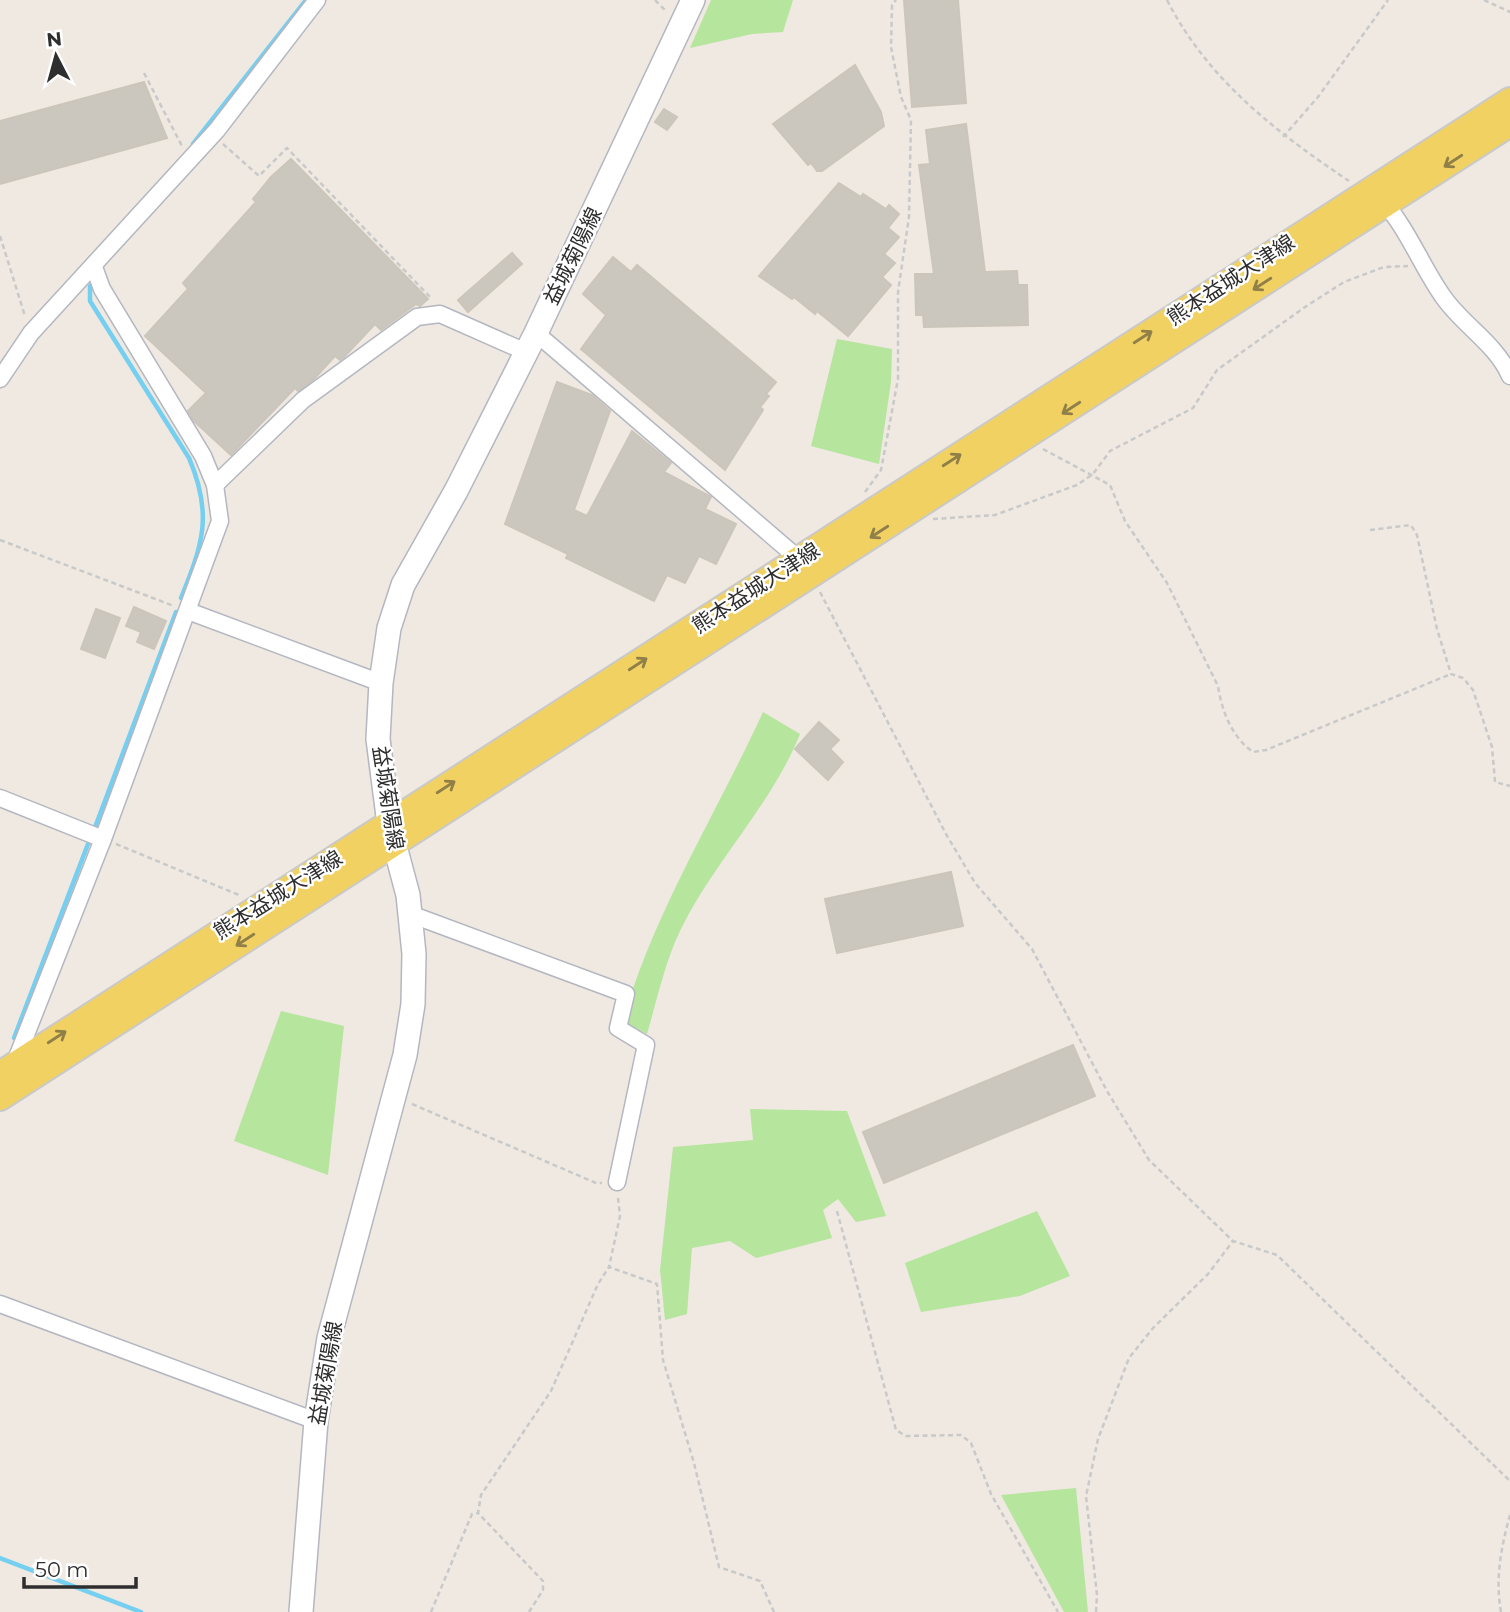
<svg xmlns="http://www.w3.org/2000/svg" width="1510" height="1612" viewBox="0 0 1510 1612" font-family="Montserrat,'Noto Sans JP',sans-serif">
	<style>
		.green { fill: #b6e59e }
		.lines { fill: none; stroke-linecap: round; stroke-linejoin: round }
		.stream { stroke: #75cff0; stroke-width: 4.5 }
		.building { fill: #cbc7bf; stroke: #cbc5ba; stroke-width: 2 }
		.minor-casing { stroke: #b4b7c1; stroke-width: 19 }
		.secondary-casing { stroke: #b4b7c1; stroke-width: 26 }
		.primary-casing { stroke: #c9c9c9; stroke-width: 28 }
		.path { stroke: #c9c9c9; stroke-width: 2.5; stroke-dasharray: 5 3.5; stroke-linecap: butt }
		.minor { stroke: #fff; stroke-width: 16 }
		.secondary { stroke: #fff; stroke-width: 23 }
		.primary { stroke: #f2d163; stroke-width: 24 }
		.oneway { stroke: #908048 }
		.labels { text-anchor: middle; stroke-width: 5; stroke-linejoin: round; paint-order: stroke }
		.street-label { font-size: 21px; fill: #2e2e2e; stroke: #fff }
	</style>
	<rect width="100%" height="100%" fill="#efe9e1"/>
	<g class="green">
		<polygon points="711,0 793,0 783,32 752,34 690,48"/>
		<polygon points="837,339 892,349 891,382 879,464 811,446"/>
		<path d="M763 712 800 734C771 806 714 861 680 931 665 962 657 1000 647 1034L623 1022C651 917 718 811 763 712Z"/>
		<polygon points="281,1011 344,1026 328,1175 234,1141"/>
		<polygon points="750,1109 847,1111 886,1216 856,1222 838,1199 823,1210 832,1238 756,1258 730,1241 692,1248 687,1314 665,1320 660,1270 673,1147 753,1140"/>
		<polygon points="1037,1211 1070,1276 1020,1296 921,1312 905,1263"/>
		<polygon points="1076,1488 1088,1612 1064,1612 1001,1495"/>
	</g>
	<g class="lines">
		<g class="stream">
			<polyline points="193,144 306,0"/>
			<path d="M90 286V301L189 458C213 514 203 544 181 598"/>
			<polyline points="94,830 176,612"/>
			<polyline points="14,1038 88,844"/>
			<polyline points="0,1558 141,1612"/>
		</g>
	</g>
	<g class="building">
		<polygon points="904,0 958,0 966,103 912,107"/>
		<polygon points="855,65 881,112 884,126 822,171 817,171 811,163 808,165 773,124"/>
		<polygon points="144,82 167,138 0,184 0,121"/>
		<polygon points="664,109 677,117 667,130 655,122"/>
		<polygon points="966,124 985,272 1017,271 1018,285 1027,285 1028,325 924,327 923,315 916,315 915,274 934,274 919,165 930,164 926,130"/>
		<polygon points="291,159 428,299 420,306 416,304 381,330 375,324 344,357 340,360 335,356 314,379 298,391 295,388 231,455 194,421 188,411 206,393 145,336 188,289 183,283 256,202 253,199 271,177"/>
		<polygon points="839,183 861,197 863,194 886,209 889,205 899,214 888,228 899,237 884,254 895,263 882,277 891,285 848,336 817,311 815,314 794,297 792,299 759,276"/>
		<polygon points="512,253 522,264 468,312 458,300"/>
		<polygon points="613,257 631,272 637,265 776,382 766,394 769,396 760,407 763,410 725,470 581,349 606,315 583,294"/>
		<polygon points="557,382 592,395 610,411 574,510 587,516 632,431 671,463 664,472 711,497 705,509 736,524 716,564 699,556 685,583 667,575 654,601 566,558 568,554 505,524"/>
		<polygon points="134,607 166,621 154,649 137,642 141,632 126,626"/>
		<polygon points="96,609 120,618 105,658 81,649"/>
		<polygon points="819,722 839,740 830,749 843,762 828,780 795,749"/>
		<polygon points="951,872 963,926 837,953 825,899"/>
		<polygon points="1073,1045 1095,1096 884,1183 863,1132"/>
	</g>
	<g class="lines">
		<g class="minor-casing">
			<g id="minor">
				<path d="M1380 198C1408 228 1421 266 1444 298 1464 326 1496 344 1510 376"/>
				<polyline points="536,333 800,560"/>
				<polyline points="0,379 31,333 217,130 317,0"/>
				<polyline points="215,485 303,400 417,317 440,314 526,352"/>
				<polyline points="188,611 381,683"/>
				<polyline points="0,798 103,839"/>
				<polyline points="410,914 626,994 618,1028 646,1045 617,1182"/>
				<polyline points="14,1065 103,839 220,521 215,485 203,456 102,289 94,267"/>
				<polyline points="0,1304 316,1421"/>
			</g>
		</g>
		<g class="secondary-casing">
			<polyline id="secondary" points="301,1612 316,1421 329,1338 405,1055 413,1004 414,954 408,895 389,824 378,739 381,683 389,628 403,585 456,491 536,333 693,0"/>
		</g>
		<g class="primary-casing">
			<g id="primary">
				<polyline points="0,1074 1510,100"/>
				<polyline points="0,1098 1510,124"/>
			</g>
		</g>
		<g class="path">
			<polyline points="655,0 667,12"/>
			<path d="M1167 0C1208 80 1276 132 1349 181"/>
			<polyline points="1484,0 1510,12"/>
			<polyline points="144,73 183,148"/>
			<polyline points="1283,137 1318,97 1388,0"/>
			<polyline points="223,144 259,176 287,148 432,299"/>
			<polyline points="0,236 25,316"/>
			<path d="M1043 449 1110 485 1125 521 1167 583 1218 686C1222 712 1232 737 1253 752L1266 750 1451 674"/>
			<polyline points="865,492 881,470 898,379 898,292 909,217 911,120 901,97 891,47 892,5 896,0"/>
			<polyline points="933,519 995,515 1077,485 1093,474 1110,451 1193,408 1217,370 1305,307 1344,282 1384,267 1408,266"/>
			<polyline points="1370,530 1411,525 1417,535 1437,629 1451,674 1463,678 1473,690 1492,747 1495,782 1510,786"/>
			<polyline points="0,540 174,606"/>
			<polyline points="820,592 946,834 975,883 1032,949 1107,1091 1149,1160 1233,1241 1277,1255 1510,1481"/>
			<polyline points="116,844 239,895"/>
			<polyline points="412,1104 596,1183 602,1183"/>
			<polyline points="618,1198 620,1216 609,1267 657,1284 663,1360 694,1463 719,1567 760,1581 774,1612"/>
			<polyline points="837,1211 896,1430 906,1436 961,1435 971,1443 991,1494 1058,1612"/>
			<polyline points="431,1612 472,1514 478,1513"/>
			<polyline points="529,1612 543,1590 543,1581 478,1513 481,1495 551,1391 598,1284 609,1267"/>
			<polyline points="1096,1612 1097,1595 1086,1496 1098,1439 1129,1358 1153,1328 1208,1274 1233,1241"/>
			<path d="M1501 1612C1495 1580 1501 1547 1510 1515"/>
		</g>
		<use href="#minor" class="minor"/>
		<use href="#secondary" class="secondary"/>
		<use href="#primary" class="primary"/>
	</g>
	<defs><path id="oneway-shaft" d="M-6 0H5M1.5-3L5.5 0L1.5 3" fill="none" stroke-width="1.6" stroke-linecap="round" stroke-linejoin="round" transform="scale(1.75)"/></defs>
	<g class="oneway">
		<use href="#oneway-shaft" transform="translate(1453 161) rotate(147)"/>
		<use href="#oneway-shaft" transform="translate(1262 284) rotate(147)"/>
		<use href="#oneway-shaft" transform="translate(1143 337) rotate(-33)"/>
		<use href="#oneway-shaft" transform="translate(1071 408) rotate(147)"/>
		<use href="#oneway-shaft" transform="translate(952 460) rotate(-33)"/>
		<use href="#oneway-shaft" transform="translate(879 532) rotate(147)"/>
		<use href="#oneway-shaft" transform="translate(638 664) rotate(-33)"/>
		<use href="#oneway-shaft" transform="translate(446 787) rotate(-33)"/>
		<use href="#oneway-shaft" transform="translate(245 940) rotate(147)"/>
		<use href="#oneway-shaft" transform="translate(57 1037) rotate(-33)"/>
	</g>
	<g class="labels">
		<g class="street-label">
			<text transform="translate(573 256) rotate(-64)" y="7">益城菊陽線</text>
			<text transform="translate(1231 280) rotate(-33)" y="7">熊本益城大津線</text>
			<text transform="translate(756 588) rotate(-33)" y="7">熊本益城大津線</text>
			<text transform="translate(388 798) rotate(81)" y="7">益城菊陽線</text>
			<text transform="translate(278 895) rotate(-32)" y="7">熊本益城大津線</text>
			<text transform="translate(326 1373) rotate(-80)" y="7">益城菊陽線</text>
		</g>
	</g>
	<g transform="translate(56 56) rotate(354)" stroke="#ffffff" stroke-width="5" paint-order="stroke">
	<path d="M0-5L12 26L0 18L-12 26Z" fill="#2e2e2e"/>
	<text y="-10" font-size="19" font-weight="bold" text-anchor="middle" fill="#2e2e2e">N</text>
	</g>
	<path d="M24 1577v10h112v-10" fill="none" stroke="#2e2e2e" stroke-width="3.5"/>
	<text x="35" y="1577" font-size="21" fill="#2e2e2e" stroke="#ffffff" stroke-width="5" paint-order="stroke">50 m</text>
</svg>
